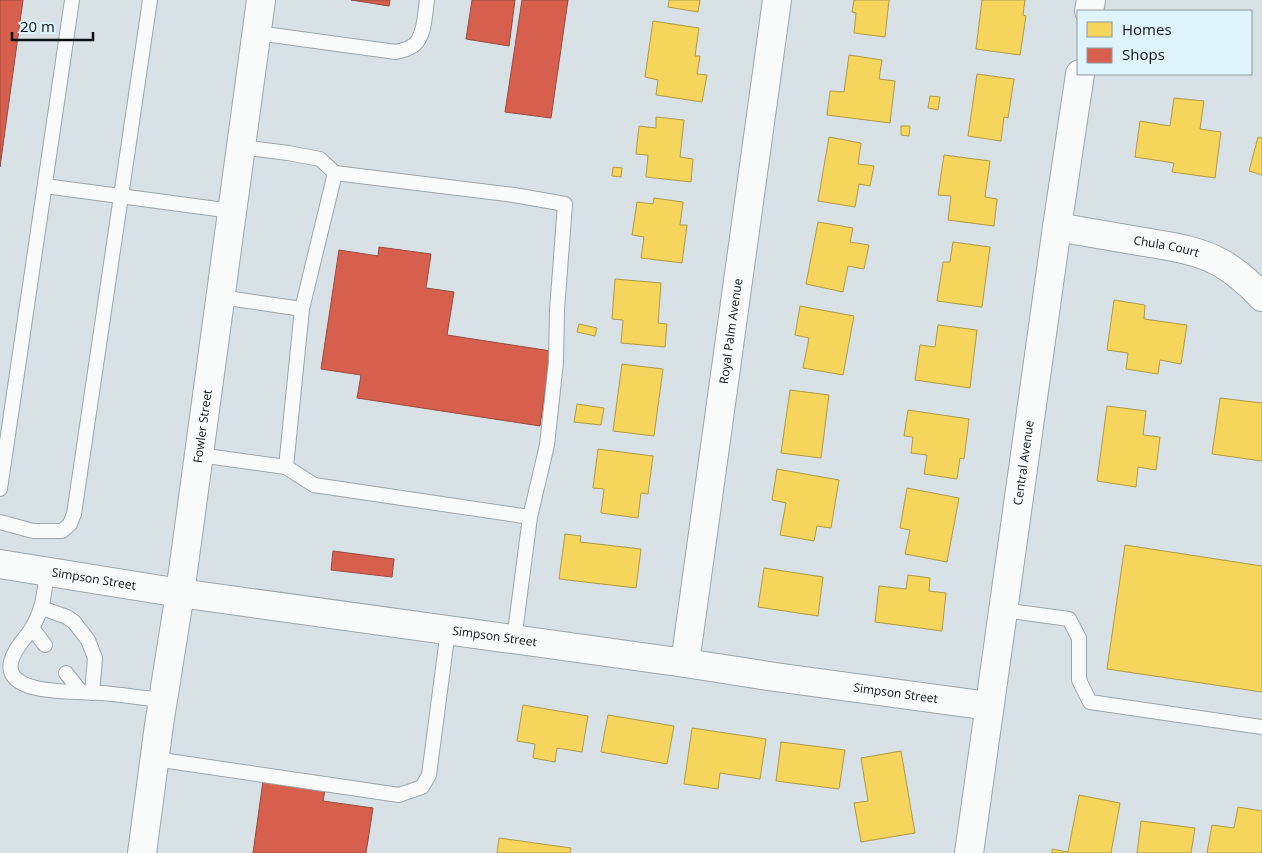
<svg xmlns="http://www.w3.org/2000/svg" width="1262" height="853" viewBox="0 0 1262 853" font-family="'Open Sans',sans-serif">
	<style>
		.homes { fill: #f6d55c; stroke: #b09a46 }
		.shops { fill: #d6604d; stroke: #99493c }
		.lines { fill: none; stroke-linecap: round; stroke-linejoin: round }
		.lane-casing { stroke: #9da6a8; stroke-width: 16 }
		.street-casing { stroke: #9da6a8; stroke-width: 30 }
		.secondary-casing { stroke: #9da6a8; stroke-width: 30 }
		.primary-casing { stroke: #9da6a8; stroke-width: 30 }
		.lane { stroke: #f9fbfb; stroke-width: 14 }
		.street { stroke: #f9fbfb; stroke-width: 28 }
		.secondary { stroke: #f9fbfb; stroke-width: 28 }
		.primary { stroke: #f9fbfb; stroke-width: 28 }
		.labels { text-anchor: middle; stroke-width: 5; stroke-linejoin: round; paint-order: stroke }
		.street-label { font-size: 12px; fill: #0b1214; stroke: #dff3fa }
	</style>
	<rect width="100%" height="100%" fill="#d8e2e6"/>
	<g class="homes">
		<polygon points="669,0 700,0 698,12 668,7"/>
		<polygon points="854,0 889,0 885,37 854,33 856,13 852,12"/>
		<polygon points="982,0 1025,0 1023,15 1026,16 1020,55 976,49"/>
		<polygon points="653,21 699,28 695,56 700,56 697,74 707,75 702,102 656,95 658,80 645,77"/>
		<polygon points="849,55 882,60 879,79 895,81 890,123 827,115 830,91 844,92"/>
		<polygon points="977,74 1014,79 1008,118 1004,117 1001,141 968,136"/>
		<polygon points="930,96 940,97 938,110 928,108"/>
		<polygon points="1174,98 1204,101 1200,129 1221,132 1215,178 1172,172 1174,163 1135,157 1140,121 1170,126"/>
		<polygon points="656,117 684,120 680,157 693,159 691,182 646,177 648,155 636,154 639,126 656,128"/>
		<polygon points="901,126 910,126 909,136 901,135"/>
		<polygon points="829,137 861,143 858,164 874,166 870,186 859,184 855,207 818,201"/>
		<polygon points="1258,137 1262,138 1262,175 1249,171"/>
		<polygon points="944,155 990,161 985,197 997,199 994,226 948,220 951,196 938,195"/>
		<polygon points="613,167 622,168 621,177 612,176"/>
		<polygon points="654,198 683,202 680,225 687,225 682,263 641,258 644,237 632,235 637,202 653,204"/>
		<polygon points="818,222 853,228 850,242 869,245 864,269 848,266 843,292 806,284"/>
		<polygon points="953,242 990,247 982,307 937,301 943,262 950,262"/>
		<polygon points="615,279 661,283 658,323 667,324 665,347 621,343 623,320 612,319"/>
		<polygon points="1114,300 1145,305 1144,319 1187,325 1181,364 1160,360 1158,374 1126,369 1128,353 1107,350"/>
		<polygon points="800,306 854,316 843,375 803,368 809,338 795,335"/>
		<polygon points="579,324 597,328 595,336 577,332"/>
		<polygon points="938,325 977,330 970,388 915,380 920,345 935,347"/>
		<polygon points="622,364 663,369 654,436 613,431"/>
		<polygon points="790,390 829,395 821,458 781,453"/>
		<polygon points="1220,398 1262,403 1262,461 1212,454"/>
		<polygon points="577,404 604,408 601,425 574,422"/>
		<polygon points="1107,406 1146,411 1143,435 1160,437 1156,470 1138,467 1136,487 1097,481"/>
		<polygon points="908,410 969,419 964,459 960,458 957,479 924,474 927,455 911,453 913,437 904,436"/>
		<polygon points="598,449 653,456 648,494 641,493 638,518 601,513 604,489 593,488"/>
		<polygon points="777,469 839,480 831,528 817,526 814,541 780,535 786,503 772,500"/>
		<polygon points="907,488 959,498 947,562 905,554 910,530 900,528"/>
		<polygon points="565,534 581,536 580,542 641,549 636,588 559,579"/>
		<polygon points="1125,545 1262,566 1262,692 1107,669"/>
		<polygon points="764,568 823,577 818,616 758,607"/>
		<polygon points="908,575 930,578 929,591 946,593 942,631 875,622 879,586 906,589"/>
		<polygon points="523,705 588,716 582,752 557,748 555,762 533,758 535,744 517,741"/>
		<polygon points="608,715 674,726 667,764 601,752"/>
		<polygon points="692,728 766,739 760,779 720,773 718,789 684,784"/>
		<polygon points="781,742 845,750 839,789 776,781"/>
		<polygon points="901,751 915,833 861,842 854,803 868,801 861,758"/>
		<polygon points="1079,795 1120,803 1111,853 1052,853 1052,849 1068,852"/>
		<polygon points="1238,807 1262,811 1262,853 1207,853 1212,825 1234,828"/>
		<polygon points="1141,821 1195,828 1191,853 1137,853"/>
		<polygon points="499,838 571,848 570,853 497,853"/>
	</g>
	<g class="shops">
		<polygon points="0,0 23,0 0,167"/>
		<polygon points="351,0 390,0 389,6"/>
		<polygon points="472,0 515,0 509,46 466,39"/>
		<polygon points="522,0 568,0 551,118 505,112"/>
		<polygon points="379,247 431,254 426,288 454,292 447,335 551,351 540,426 357,398 361,375 321,369 339,250 378,256"/>
		<polygon points="333,551 394,559 392,577 331,570"/>
		<polygon points="263,781 325,790 323,801 373,808 366,853 253,853"/>
	</g>
	<g class="lines">
		<g class="lane-casing">
			<g id="lane">
				<path d="M257 33 396 52C403 50 410 49 415 44 425 35 425 12 427 0"/>
				<polyline points="241,147 288,153 320,159 335,173 302,309 286,467"/>
				<polyline points="335,173 514,195 565,204 557,310 556,362 547,445 530,517"/>
				<polyline points="45,186 232,211"/>
				<polyline points="220,297 302,309"/>
				<polyline points="199,455 286,467 314,485 530,517 514,640"/>
				<polyline points="0,489 72,0"/>
				<polyline points="0,522 33,531 62,531 70,524 74,514 150,0"/>
				<path d="M47 571C44 592 44 607 33 626 26 639 15 646 11 662 3 697 82 691 102 693 123 695 143 698 164 700"/>
				<polyline points="42,608 67,617 74,622 88,640 95,658 92,693"/>
				<polyline points="1003,610 1069,619 1079,638 1079,680 1090,702 1262,727"/>
				<polyline points="32,628 45,645"/>
				<polyline points="66,673 81,692"/>
				<polyline points="155,759 399,795 422,787 429,775 448,630"/>
			</g>
		</g>
		<g class="street-casing">
			<g id="street">
				<path id="s1" d="M1057 227C1086 232 1115 237 1144 242 1169 246 1198 250 1221 263 1237 272 1250 284 1262 297"/>
				<path id="s2" d="M0 564 180 593 685 663 775 677 989 706"/>
				<path id="s3" d="M685 663 777 0"/>
			</g>
		</g>
		<g class="secondary-casing">
			<g id="secondary">
				<polyline points="1089,11 1091,0"/>
				<path id="s4" d="M969 853 1057 227 1080 74"/>
			</g>
		</g>
		<g class="primary-casing">
			<g id="primary">
				<path id="s5" d="M142 853 159 725 180 593 261 0"/>
			</g>
		</g>
		<use href="#lane" class="lane"/>
		<use href="#street" class="street"/>
		<use href="#secondary" class="secondary"/>
		<use href="#primary" class="primary"/>
	</g>
	<g class="labels">
		<g class="street-label">
			<text dy="4" stroke="none"><textPath href="#s1" startOffset="111">Chula Court</textPath></text>
			<text dy="4" stroke="none"><textPath href="#s3" startOffset="335">Royal Palm Avenue</textPath></text>
			<text dy="4" stroke="none"><textPath href="#s5" startOffset="431">Fowler Street</textPath></text>
			<text dy="4" stroke="none"><textPath href="#s4" startOffset="394">Central Avenue</textPath></text>
			<text dy="4" stroke="none"><textPath href="#s2" startOffset="95">Simpson Street</textPath></text>
			<text dy="4" stroke="none"><textPath href="#s2" startOffset="500">Simpson Street</textPath></text>
			<text dy="4" stroke="none"><textPath href="#s2" startOffset="905">Simpson Street</textPath></text>
		</g>
	</g>
	<rect x="1077" y="10" width="175" height="65" fill="#dff3fa" stroke="#8a999e"/>
	<rect x="1087" y="22" width="25" height="15" fill="#f6d55c" stroke="#8a999e"/>
	<text x="1122" y="35" font-size="15" fill="#0b1214">Homes</text>
	<rect x="1087" y="48" width="25" height="15" fill="#d6604d" stroke="#8a999e"/>
	<text x="1122" y="60" font-size="15" fill="#0b1214">Shops</text>
	<path d="M12 32v8h81v-8" fill="none" stroke="#0b1214" stroke-width="2.5"/>
	<text x="20" y="32" font-size="15" fill="#0b1214" stroke="#dff3fa" stroke-width="4" paint-order="stroke">20 m</text>
</svg>
